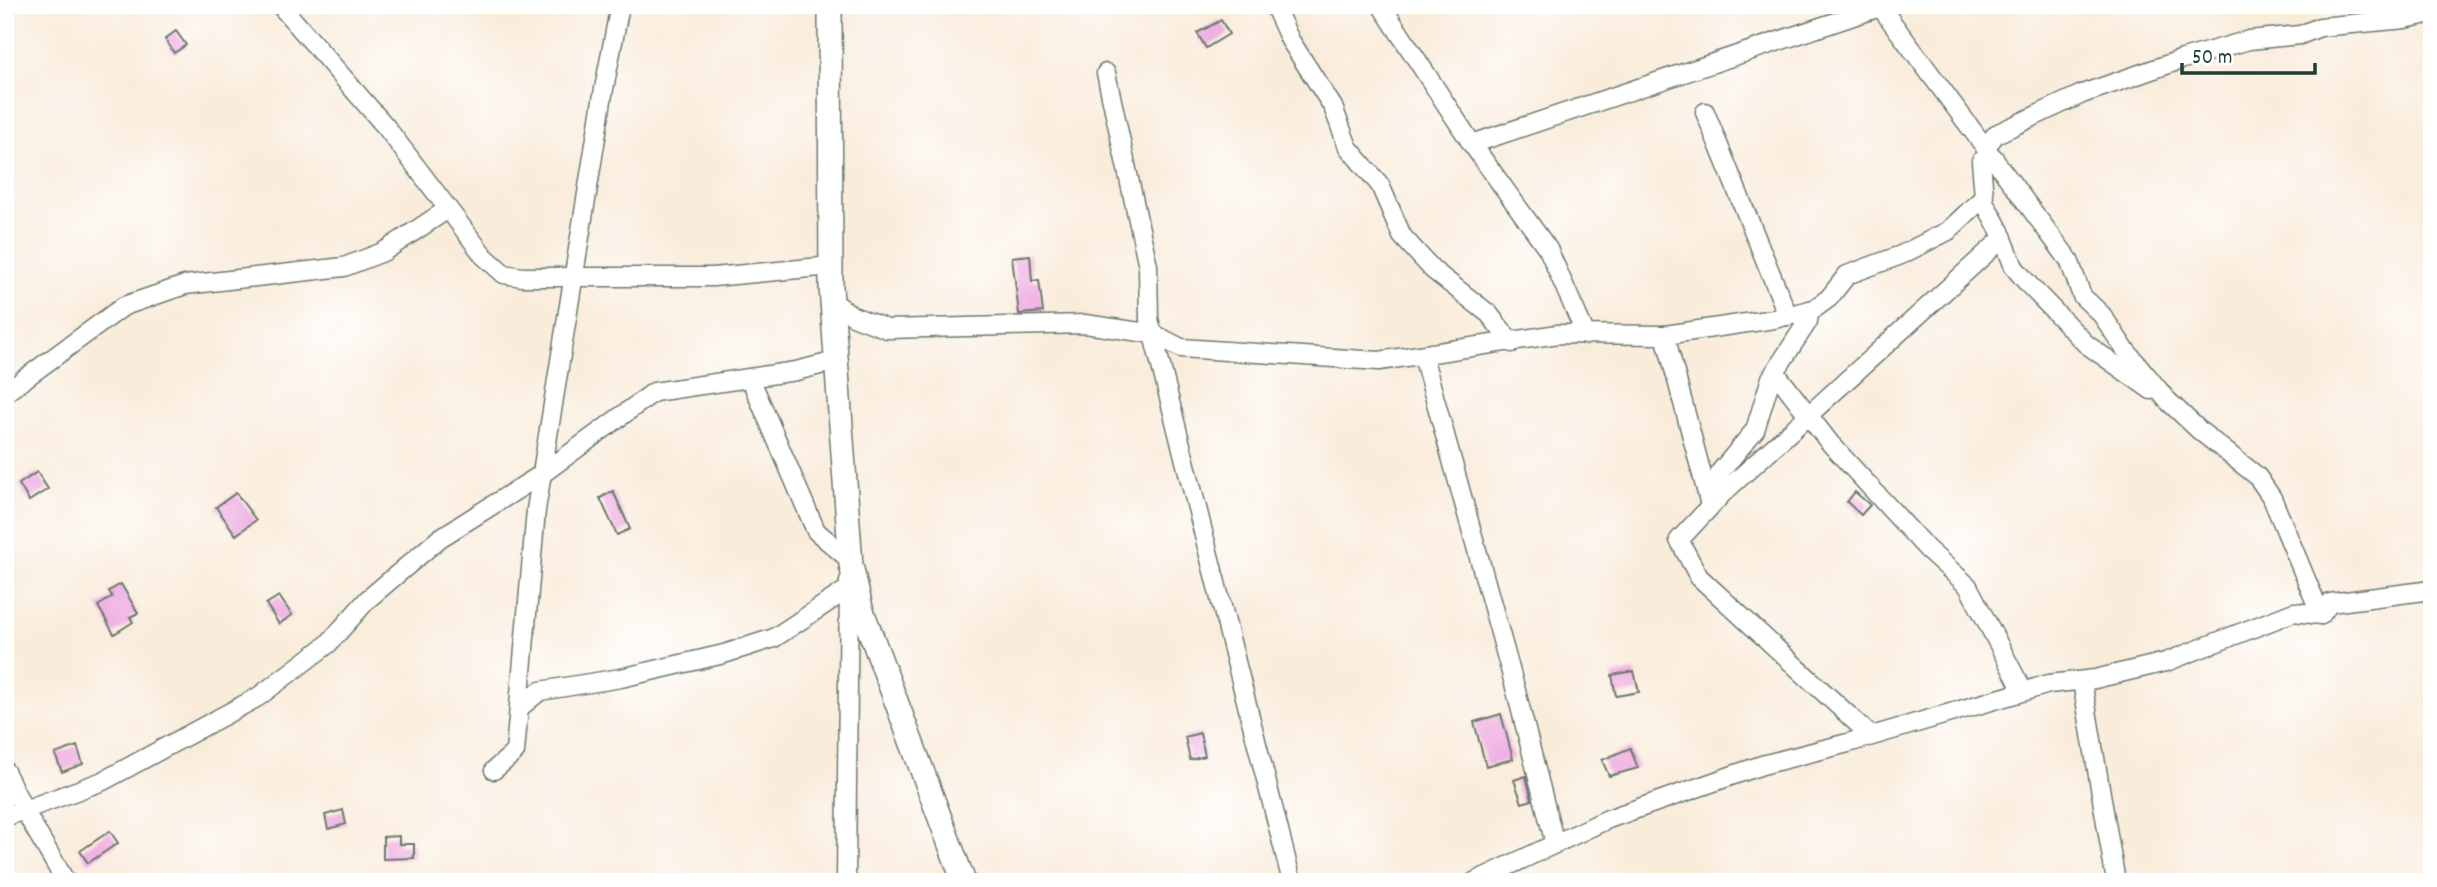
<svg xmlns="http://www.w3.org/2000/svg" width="2437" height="887" viewBox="0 0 2437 887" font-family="Dekko,sans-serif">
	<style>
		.building { fill: #eeaadf }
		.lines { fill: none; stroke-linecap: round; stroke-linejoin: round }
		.minor-casing { stroke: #6b7a6e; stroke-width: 21 }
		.tertiary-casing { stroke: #6b7a6e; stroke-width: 26 }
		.minor { stroke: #fff; stroke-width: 18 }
		.tertiary { stroke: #fff; stroke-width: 23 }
	</style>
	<rect width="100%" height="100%" fill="#fff"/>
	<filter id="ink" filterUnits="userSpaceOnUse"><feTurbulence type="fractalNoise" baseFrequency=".0143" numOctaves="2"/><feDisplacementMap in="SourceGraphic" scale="14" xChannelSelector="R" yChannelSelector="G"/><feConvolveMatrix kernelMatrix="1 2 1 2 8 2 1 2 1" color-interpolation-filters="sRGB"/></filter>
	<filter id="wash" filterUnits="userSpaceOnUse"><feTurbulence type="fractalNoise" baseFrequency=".00686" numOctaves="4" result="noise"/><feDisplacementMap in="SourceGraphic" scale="28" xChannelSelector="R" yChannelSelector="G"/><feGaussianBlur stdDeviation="1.57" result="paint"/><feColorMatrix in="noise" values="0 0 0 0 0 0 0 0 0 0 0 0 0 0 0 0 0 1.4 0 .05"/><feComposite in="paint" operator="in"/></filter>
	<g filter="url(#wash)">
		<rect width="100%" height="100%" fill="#f9ecdb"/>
		<g id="blocks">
			<g class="building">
				<polygon points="1221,20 1229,34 1206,48 1197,33"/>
				<polygon points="176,31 186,45 174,53 165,39"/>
				<polygon points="1030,255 1032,281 1039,280 1043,312 1019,314 1012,257"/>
				<polygon points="37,472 48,489 29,501 19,484"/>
				<polygon points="613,491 630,529 617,535 600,498"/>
				<polygon points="1855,492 1870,505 1861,515 1847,502"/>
				<polygon points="236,493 256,520 236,535 216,507"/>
				<polygon points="121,584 138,613 130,617 133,622 114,634 98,606 112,597 109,591"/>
				<polygon points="279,596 292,615 279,624 266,604"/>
				<polygon points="1634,671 1639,692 1616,696 1612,675"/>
				<polygon points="1501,714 1513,759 1486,766 1474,722"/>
				<polygon points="1200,733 1205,756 1190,760 1185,737"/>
				<polygon points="77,746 83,764 62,772 55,754"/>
				<polygon points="1630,748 1638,768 1609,776 1602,760"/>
				<polygon points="1526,776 1532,800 1522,803 1514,780"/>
				<polygon points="343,810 346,824 328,829 325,815"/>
				<polygon points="110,831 118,843 88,863 80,851"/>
				<polygon points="399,836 399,844 414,844 414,858 383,859 383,837"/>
			</g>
		</g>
	</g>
	<g filter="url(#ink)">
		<use href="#blocks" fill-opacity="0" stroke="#6b7a6e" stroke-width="2"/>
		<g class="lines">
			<g class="minor-casing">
				<g id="minor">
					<polyline points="280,5 386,127 484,256 504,274 522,277 713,277 831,266"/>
					<polyline points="1274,5 1290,40 1333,107 1348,147 1380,185 1402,236 1433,270 1489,314 1512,343"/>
					<polyline points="1381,5 1472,144 1548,249 1586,335"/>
					<polyline points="1879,5 2069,260 2082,296 2102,315 2124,348 2167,400 2200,431 2257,476 2272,498 2321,615"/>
					<polyline points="1106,73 1148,266 1149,319 1292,882"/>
					<polyline points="1705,112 1788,316"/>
					<polyline points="1472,144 1880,7"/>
					<polyline points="1986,147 1996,134 2082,94 2183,59 2249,40 2300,35 2320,27 2405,19 2432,13"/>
					<polyline points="1982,198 2000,231 2014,267 2029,285 2086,344 2151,390"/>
					<polyline points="832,301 853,316 887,329 1085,324 1154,334 1181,348 1379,361 1558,334 1665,335 1774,319 1814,309 1829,298 1847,275 1901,255 1948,231 1984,197 1981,161 1994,158"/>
					<polyline points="1665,335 1710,505"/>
					<polyline points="1423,356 1515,687 1555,844"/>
					<polyline points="1775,372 1829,442 1927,549 1968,586 2023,691"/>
					<polyline points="750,378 816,531 850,560"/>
					<polyline points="5,393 124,306 185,285 344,267 383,252 448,209"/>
					<polyline points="1723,493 1719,486 1720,472 1755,430 1771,378 1808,321 1810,310"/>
					<polyline points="2082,681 2116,882"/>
					<polyline points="519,708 540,691 621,678 724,654 774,638 848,589"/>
					<polyline points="1871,736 1699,577 1679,540 1723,493 2003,238"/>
					<polyline points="494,770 515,752 536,510 603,94 620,5"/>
					<polyline points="5,771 24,810 66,882"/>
					<polyline points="5,817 103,781 258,697 328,644 368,599 440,538 542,474 654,392 796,371 836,361"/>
					<polyline points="846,882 849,581"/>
					<polyline points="1474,882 1608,819 1762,765 1848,743 2049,684 2095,679 2166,662 2294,612 2321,615 2330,603 2432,590"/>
				</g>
			</g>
			<g class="tertiary-casing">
				<polyline id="tertiary" points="830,5 831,287 851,565 861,608 964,882"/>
			</g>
			<use href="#minor" class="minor"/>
			<use href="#tertiary" class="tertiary"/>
		</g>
	</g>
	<rect width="2437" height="887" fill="none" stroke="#fff" stroke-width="28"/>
	<path d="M2182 63v10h133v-10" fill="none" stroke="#1f3d34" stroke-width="3.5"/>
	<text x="2192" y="63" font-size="21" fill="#1f3d34" stroke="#ffffff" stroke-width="5" paint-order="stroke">50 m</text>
</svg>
